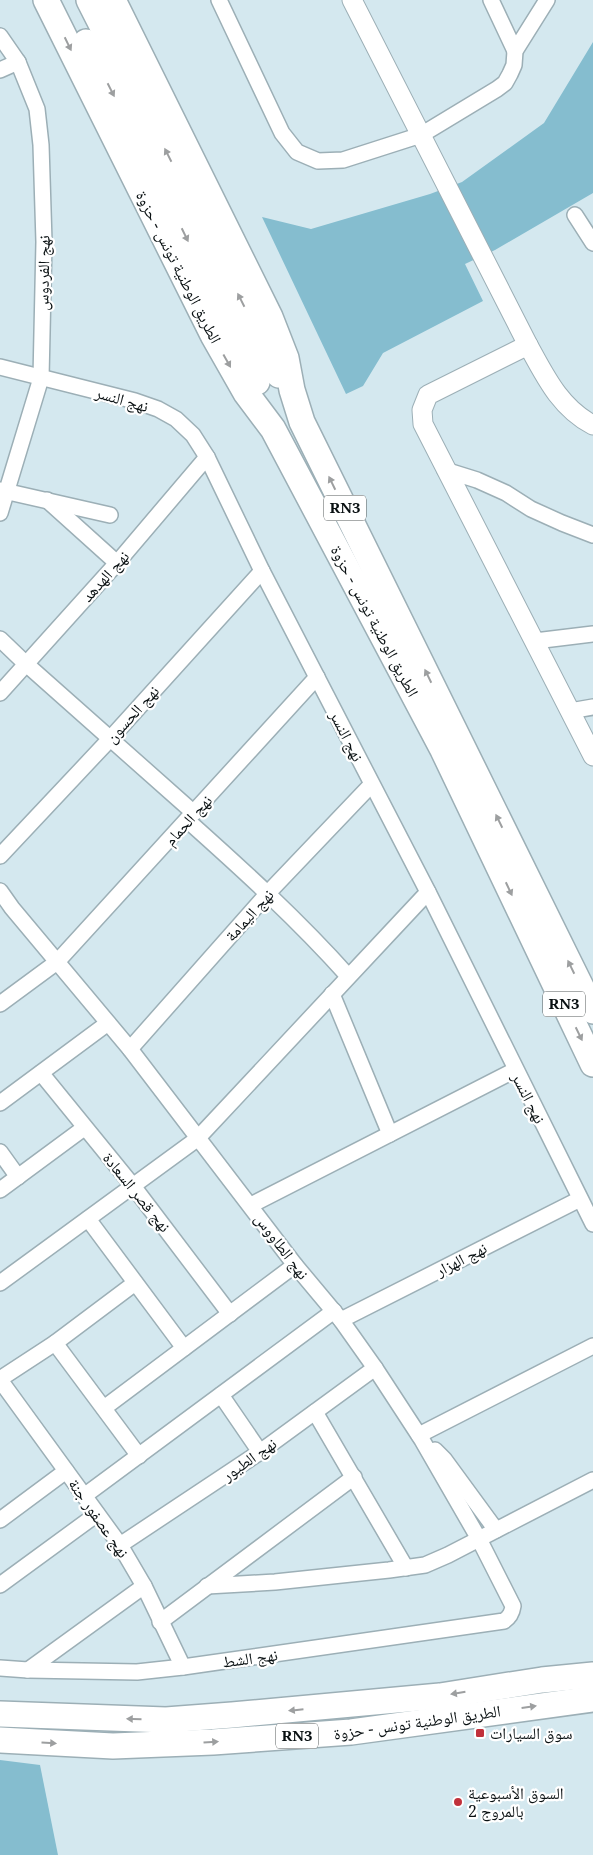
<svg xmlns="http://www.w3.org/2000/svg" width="593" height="1855" viewBox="0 0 593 1855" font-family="'Noto Serif','Noto Naskh Arabic',serif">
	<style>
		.green { fill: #85bdcf }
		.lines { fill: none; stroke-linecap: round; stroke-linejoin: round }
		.minor-casing { stroke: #9cafb6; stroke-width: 18 }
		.tertiary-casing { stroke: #9cafb6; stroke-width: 21 }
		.trunk-casing { stroke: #9cafb6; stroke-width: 28 }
		.minor { stroke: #fff; stroke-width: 15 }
		.tertiary { stroke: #fff; stroke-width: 19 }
		.trunk { stroke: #fff; stroke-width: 25 }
		.oneway { fill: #9d9fa0 }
		.poi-dot { fill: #c1313b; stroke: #fff; stroke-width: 2 }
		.labels { text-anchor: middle; stroke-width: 4.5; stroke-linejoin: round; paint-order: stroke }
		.shield { fill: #fff; stroke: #535859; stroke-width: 1 }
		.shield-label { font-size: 15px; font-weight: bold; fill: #091012 }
		.street-label { font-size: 16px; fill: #091012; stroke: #fff }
		.poi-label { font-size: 16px; fill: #091012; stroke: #fff; text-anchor: start }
	</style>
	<rect width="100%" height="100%" fill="#d4e8ef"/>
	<g class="green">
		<polygon points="593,42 593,193 495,250 465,264 483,301 383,353 363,386 346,394 262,217 311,229 430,194 462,182 544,123"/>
		<polygon points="0,1760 40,1765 58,1855 0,1855"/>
	</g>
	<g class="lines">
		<g class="minor-casing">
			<g id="minor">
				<polyline points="219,0 282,133 297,152 318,161 343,160 421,135 497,89 505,83 510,74 514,65 515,51 547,0"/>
				<polyline points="491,0 515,51"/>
				<polyline points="0,36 18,62 37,109 41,145 44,242 41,378 0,513"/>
				<polyline points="0,70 18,62"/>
				<polyline points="575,215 593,243"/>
				<polyline points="0,367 135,401 158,409 176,419 193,435 207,457 262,571 428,892 593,1224"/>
				<polyline points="445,470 477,480 506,493 531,509 562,523 593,535"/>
				<polyline points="0,490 110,515"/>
				<polyline points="47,500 117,563"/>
				<polyline points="0,639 25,663 194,813"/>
				<polyline points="535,641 593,634"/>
				<polyline points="0,693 117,563 207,457"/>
				<polyline points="570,711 593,707"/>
				<path d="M187 820C243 870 298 920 348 976"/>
				<polyline points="0,856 110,739 262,571"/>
				<path d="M0 891 12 908 130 1049 295 1265 341 1320 375 1368 422 1440 479 1539 513 1606C512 1613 510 1617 504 1621L183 1667 137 1672 28 1670 0 1668"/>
				<polyline points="332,994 390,1134"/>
				<polyline points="0,1004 57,962 317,677"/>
				<polyline points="130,1049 268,893 371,785"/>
				<polyline points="41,1073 133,1186 230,1314"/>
				<polyline points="0,1103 108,1023"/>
				<polyline points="0,1152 18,1177"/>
				<polyline points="0,1190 84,1128"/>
				<polyline points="251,1205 515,1070"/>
				<polyline points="88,1219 184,1348"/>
				<polyline points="0,1283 197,1139 428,892"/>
				<polyline points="341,1320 580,1199"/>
				<polyline points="55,1343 139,1456"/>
				<polyline points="0,1379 55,1343 135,1283"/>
				<polyline points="0,1380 120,1545 144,1586 183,1667"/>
				<polyline points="221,1395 260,1452"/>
				<polyline points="104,1408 295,1265"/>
				<polyline points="315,1412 406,1568"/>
				<polyline points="419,1435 593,1346"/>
				<polyline points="435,1450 444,1459 496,1530"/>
				<polyline points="84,1496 334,1311"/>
				<polyline points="0,1520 66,1471"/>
				<polyline points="120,1545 260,1452 375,1368"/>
				<polyline points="0,1585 97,1514"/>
				<polyline points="207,1586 275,1582 389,1570 425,1565 448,1555 593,1480"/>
				<polyline points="160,1622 354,1477"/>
				<polyline points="28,1670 144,1586"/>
			</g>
		</g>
		<g class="tertiary-casing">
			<g id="tertiary">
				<path d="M352 0 528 345C545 376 560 408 593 425"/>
				<polyline points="528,345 428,395 422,410 423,424 593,756"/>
			</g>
		</g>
		<g class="trunk-casing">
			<g id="trunk">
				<polyline points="46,0 213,335 246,393 273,429 443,750 593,1064"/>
				<polyline points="89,0 279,375"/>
				<polyline points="113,0 270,317 286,358 292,390 302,422 593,1011"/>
				<polyline points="86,42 175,215 257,382"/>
				<polyline points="0,1714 166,1720 232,1715 440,1696 542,1680 593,1675"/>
				<polyline points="0,1740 113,1746 213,1742 351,1732 593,1699"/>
			</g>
		</g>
		<use href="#minor" class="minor"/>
		<use href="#tertiary" class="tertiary"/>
		<use href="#trunk" class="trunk"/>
	</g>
	<defs><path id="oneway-solid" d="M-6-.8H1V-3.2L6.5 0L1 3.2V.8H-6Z" transform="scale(1.25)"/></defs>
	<g class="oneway">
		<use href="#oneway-solid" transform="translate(68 44) rotate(64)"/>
		<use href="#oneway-solid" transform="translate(111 90) rotate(63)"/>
		<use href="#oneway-solid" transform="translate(168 155) rotate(-117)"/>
		<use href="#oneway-solid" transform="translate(185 235) rotate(64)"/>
		<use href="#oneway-solid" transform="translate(241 300) rotate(-117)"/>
		<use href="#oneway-solid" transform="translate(227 361) rotate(61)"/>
		<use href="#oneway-solid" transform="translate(332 483) rotate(-116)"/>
		<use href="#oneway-solid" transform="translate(428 676) rotate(-116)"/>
		<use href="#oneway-solid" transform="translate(499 821) rotate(-116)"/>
		<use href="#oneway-solid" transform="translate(509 889) rotate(65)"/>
		<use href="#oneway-solid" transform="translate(571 967) rotate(-116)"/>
		<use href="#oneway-solid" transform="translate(579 1034) rotate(64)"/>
		<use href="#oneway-solid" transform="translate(458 1693) rotate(171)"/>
		<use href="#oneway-solid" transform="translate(529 1707) rotate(-8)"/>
		<use href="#oneway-solid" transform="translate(296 1710) rotate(174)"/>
		<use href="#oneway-solid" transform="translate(134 1719) rotate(-179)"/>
		<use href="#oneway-solid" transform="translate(211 1742) rotate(-4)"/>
		<use href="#oneway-solid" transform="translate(49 1743) rotate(3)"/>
	</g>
	<g class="poi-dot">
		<rect x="475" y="1728" width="10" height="10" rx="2.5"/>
		<circle cx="458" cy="1802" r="5"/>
	</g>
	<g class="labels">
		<g class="shield">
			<rect x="324" y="495.5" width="42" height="25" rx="4"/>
			<rect x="543" y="991.5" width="42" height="25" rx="4"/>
			<rect x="276" y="1723.5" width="42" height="25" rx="4"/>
		</g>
		<g class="shield-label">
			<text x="345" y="513">RN3</text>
			<text x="564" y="1009">RN3</text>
			<text x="297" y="1741">RN3</text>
		</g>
		<g class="street-label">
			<text transform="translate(179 267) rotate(63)" y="6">الطريق الوطنية تونس - حزوة</text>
			<text transform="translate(43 273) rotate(-89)" y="6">نهج الفردوس</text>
			<text transform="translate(122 399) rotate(16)" y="6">نهج النسر</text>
			<text transform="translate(105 576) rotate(-48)" y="6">نهج الهدهد</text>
			<text transform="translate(375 621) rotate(62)" y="6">الطريق الوطنية تونس - حزوة</text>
			<text transform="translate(132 714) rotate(-48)" y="6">نهج الحسون</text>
			<text transform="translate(347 736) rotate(63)" y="6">نهج النسر</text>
			<text transform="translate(188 820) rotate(-48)" y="6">نهج الحمام</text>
			<text transform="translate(249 915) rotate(-48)" y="6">نهج اليمامة</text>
			<text transform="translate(529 1098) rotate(63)" y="6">نهج النسر</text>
			<text transform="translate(137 1192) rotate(51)" y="6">نهج قصر السعادة</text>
			<text transform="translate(282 1246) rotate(53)" y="6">نهج الطاووس</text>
			<text transform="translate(461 1259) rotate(-27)" y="6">نهج الهزار</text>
			<text transform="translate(249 1459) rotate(-35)" y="6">نهج الطيور</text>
			<text transform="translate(99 1518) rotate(55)" y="6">نهج عصفور جنة</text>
			<text transform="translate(250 1658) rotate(-8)" y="6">نهج الشط</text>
			<text transform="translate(417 1722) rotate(-8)" y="6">الطريق الوطنية تونس - حزوة</text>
		</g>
		<g class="poi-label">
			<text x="490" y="1739">سوق السيارات</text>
			<text x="468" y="1799">السوق الأسبوعية<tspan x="468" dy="18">بالمروج 2</tspan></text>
		</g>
	</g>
</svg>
